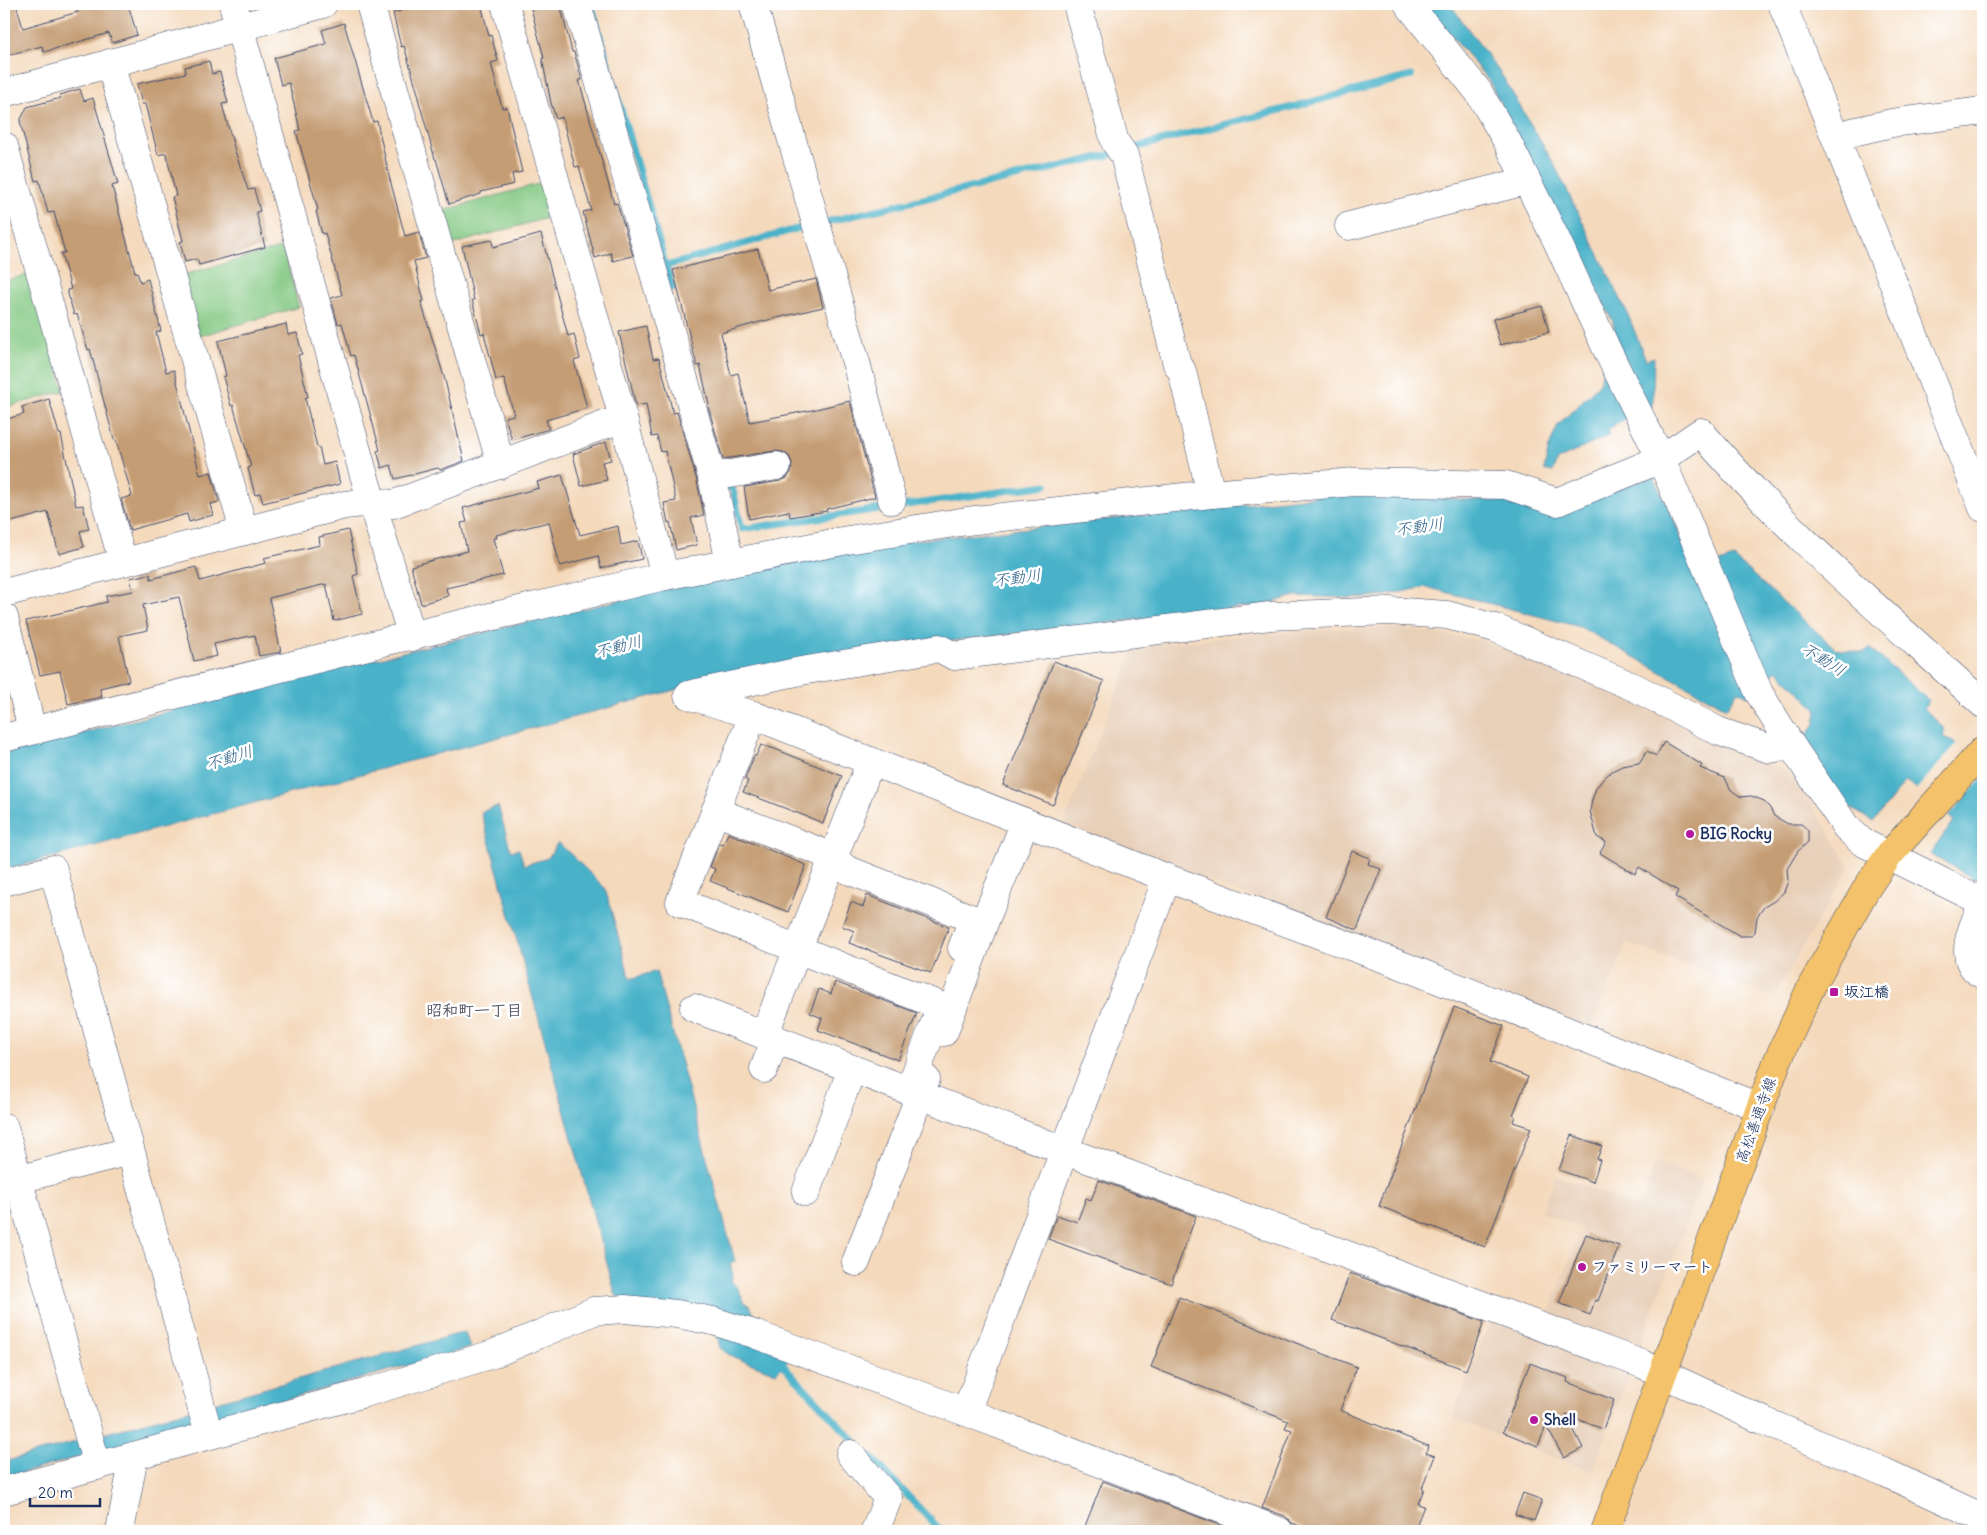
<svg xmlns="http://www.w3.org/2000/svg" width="1987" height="1535" viewBox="0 0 1987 1535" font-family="Delius,'Klee One',sans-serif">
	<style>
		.built { fill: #e7cfb8 }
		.green { fill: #83c882; stroke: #4f7c70 }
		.water { fill: #4ab2c9; stroke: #327094 }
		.pier { fill: #f4d9bb }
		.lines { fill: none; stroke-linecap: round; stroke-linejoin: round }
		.stream { stroke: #4ab2c9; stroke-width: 7 }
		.building { fill: #c59d74 }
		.minor-casing { stroke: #3c486c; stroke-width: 29 }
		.major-casing { stroke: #3c486c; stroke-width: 29 }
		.minor { stroke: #fff; stroke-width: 28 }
		.major { stroke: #f3c26a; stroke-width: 28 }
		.poi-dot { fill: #b5179e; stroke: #fff; stroke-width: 2 }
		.labels { text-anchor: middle; stroke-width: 5; stroke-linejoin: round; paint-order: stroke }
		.poi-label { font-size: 15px; font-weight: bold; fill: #1b2f5e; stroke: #fff; text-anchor: start }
		.street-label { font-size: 15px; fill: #1b2f5e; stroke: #fff }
		.water-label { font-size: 16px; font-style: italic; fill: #2b5d83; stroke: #fff }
		.neighbourhood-label { font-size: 16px; font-weight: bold; fill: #565666; stroke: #fff }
	</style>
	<rect width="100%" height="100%" fill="#fff"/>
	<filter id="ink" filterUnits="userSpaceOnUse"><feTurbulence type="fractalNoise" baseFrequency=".02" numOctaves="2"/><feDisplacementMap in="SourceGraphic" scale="10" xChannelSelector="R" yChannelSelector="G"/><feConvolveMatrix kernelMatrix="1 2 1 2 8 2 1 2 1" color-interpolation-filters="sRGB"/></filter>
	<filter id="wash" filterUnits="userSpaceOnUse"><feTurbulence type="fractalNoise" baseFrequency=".0096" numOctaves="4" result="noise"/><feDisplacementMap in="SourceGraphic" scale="20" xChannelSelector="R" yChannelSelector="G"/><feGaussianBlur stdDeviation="1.12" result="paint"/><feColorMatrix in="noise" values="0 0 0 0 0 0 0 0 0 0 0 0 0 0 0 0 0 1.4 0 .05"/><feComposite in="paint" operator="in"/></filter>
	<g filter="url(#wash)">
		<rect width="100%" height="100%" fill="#f4d9bb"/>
		<g class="built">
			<polygon points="1398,628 1482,640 1584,679 1714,742 1794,775 1850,867 1798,954 1774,997 1627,943 1591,1031 1064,824 1135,646 1325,629"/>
			<polygon points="1656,1162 1703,1180 1637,1353 1547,1319 1582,1228 1541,1212 1555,1175 1639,1207"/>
			<polygon points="1491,1318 1631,1371 1592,1472 1452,1418"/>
		</g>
		<g class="green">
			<polygon points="545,182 554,216 451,245 442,211"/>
			<polygon points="283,247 299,307 199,336 183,275"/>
			<polygon points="33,273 64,391 4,408 4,281"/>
		</g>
		<g class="water">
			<polygon points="1425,4 1450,4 1503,77 1554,164 1627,312 1646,360 1654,357 1653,401 1650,411 1627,419 1608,429 1610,435 1557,460 1553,472 1544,470 1549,447 1558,425 1600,383 1603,367 1618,347 1613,322 1489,81"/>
			<polygon points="1653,477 1672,515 1694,571 1734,558 1836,649 1863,653 1870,648 1928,700 1924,708 1945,729 1943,737 1953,741 1983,767 1983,884 1930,854 1954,821 1911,784 1905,782 1873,822 1844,804 1804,739 1815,724 1817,710 1777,670 1748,696 1738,691 1726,708 1580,627 1426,587 1382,596 1351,598 1295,596 1263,605 875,650 697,684 4,870 4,753 407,651 658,591 883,544 1348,493 1510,502 1554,511"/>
			<polygon points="498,806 511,851 519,849 524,865 548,858 558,842 605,888 630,979 656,971 735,1261 730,1263 733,1276 731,1281 739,1290 744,1302 750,1306 760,1326 791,1358 776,1373 731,1356 720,1348 717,1335 616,1296 481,812"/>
			<polygon points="465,1332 470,1348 4,1478 4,1462"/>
		</g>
		<polygon class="pier" points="1958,742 1983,764 1983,777 1947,818 1915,791"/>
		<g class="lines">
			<g class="stream">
				<polyline points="592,7 672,288"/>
				<polyline points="1130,149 1411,76"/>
				<polyline points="822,223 1113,154"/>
				<polyline points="666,266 807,226"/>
				<polyline points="726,484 733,490 742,529 1046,485"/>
				<polyline points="776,1362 781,1363 861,1448"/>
				<polyline points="871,1457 941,1531"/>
			</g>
		</g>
		<g id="blocks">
			<g class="building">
				<polygon points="4,4 16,4 23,28 78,12 76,4 128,4 137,35 112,43 109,33 44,52 42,46 4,56"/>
				<polygon points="400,4 481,4 489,36 491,35 498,61 491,63 502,108 507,107 522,172 512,174 514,184 481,192 481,194 449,204 436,159 435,159 418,98 419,97 404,46 401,47 393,13 401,11"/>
				<polygon points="530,4 560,4 572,52 574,52 582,80 579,80 614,204 617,203 633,256 613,261 611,253 595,258 583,212 591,210 579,166 575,167 562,117 556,119 551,103 542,58 544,58"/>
				<polygon points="344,23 373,122 377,121 389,176 405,236 419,232 421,240 426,258 414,261 424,301 421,302 445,380 464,461 440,470 438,468 395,479 391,465 382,468 377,451 380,450 354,355 351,356 342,323 338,324 331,298 342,295 325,233 322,234 316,211 318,210 296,131 300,130 289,83 281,85 274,58 326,44 322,30"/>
				<polygon points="209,61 212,74 220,72 228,103 222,104 235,151 248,190 254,189 260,211 256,212 265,247 199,265 197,259 185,262 180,242 183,241 172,197 176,196 166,153 158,155 145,104 142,104 137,84 186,73 185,67"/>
				<polygon points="80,89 84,101 93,98 118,184 112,186 135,272 137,272 140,282 148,279 161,331 156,332 166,372 174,370 200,475 211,472 219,502 210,504 213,515 189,522 187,514 130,530 121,499 132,496 116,440 114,440 90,349 88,350 77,314 74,315 67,290 71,289 61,253 65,253 54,212 48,213 39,180 35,181 20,121 27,107 61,98 60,95"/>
				<polygon points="541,234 568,336 574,334 580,359 574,361 587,408 546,420 549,429 512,440 505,417 514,415 504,378 496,380 484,333 481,334 472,300 474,300 462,246 492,240 493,247"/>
				<polygon points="758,249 768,290 816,279 823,307 760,322 721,333 731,375 738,373 750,422 812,410 850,401 875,497 826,509 827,511 790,517 789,511 749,519 744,487 780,481 787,478 791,472 792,463 789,456 783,452 775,451 723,459 708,406 709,405 700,365 697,366 673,270"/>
				<polygon points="1542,306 1549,332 1500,345 1493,319"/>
				<polygon points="286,324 288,335 297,333 302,354 298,355 308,397 305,398 317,447 319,447 323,465 335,462 340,484 263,503 260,493 255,495 248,468 251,467 233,405 231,406 223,377 226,376 218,341"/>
				<polygon points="646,326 653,359 659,358 673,413 677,412 697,481 704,515 691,518 697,545 676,550 670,522 668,523 664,503 676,501 665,451 661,452 657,436 652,437 646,404 636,406 619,332"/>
				<polygon points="49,399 59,434 61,434 76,506 83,505 89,529 80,531 84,547 59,554 48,512 4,524 4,420 24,414 22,407"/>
				<polygon points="606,442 611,460 602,462 607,480 581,486 573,454"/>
				<polygon points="562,475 580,535 618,526 621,545 638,541 642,559 601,568 598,556 560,566 549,522 496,535 497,538 493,538 503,575 446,588 448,596 421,604 411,566 467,551 461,523 467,522 463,508 539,488 537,482"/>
				<polygon points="348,530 358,574 353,576 362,614 334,621 326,584 269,598 281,652 259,656 255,635 214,644 217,656 194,661 179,597 143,605 148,630 119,636 129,681 100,688 102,697 68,704 60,671 40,675 26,621 107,602 106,596 133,591 130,578 150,574 151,579 196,567 200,581 266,563 264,558 320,545 319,537"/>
				<polygon points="1054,661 1104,681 1053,805 1003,785"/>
				<polygon points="1664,742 1702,765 1700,768 1725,778 1731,790 1741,797 1751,796 1762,800 1770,808 1774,816 1788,824 1801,824 1808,830 1808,842 1798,851 1787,869 1788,881 1784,892 1774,901 1764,907 1757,917 1755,932 1750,936 1740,936 1675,897 1678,891 1639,867 1635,874 1600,853 1606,842 1597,837 1590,811 1592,800 1596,788 1604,778 1612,771 1622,766 1639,763 1647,751 1656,756"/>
				<polygon points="761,745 775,749 842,776 823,823 743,792 748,781 745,779 754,756 756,756"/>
				<polygon points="728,833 806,865 788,912 710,881 715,869 710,867 720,843 723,845"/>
				<polygon points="1352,851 1370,858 1368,864 1381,869 1357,930 1326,917"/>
				<polygon points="867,895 949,927 931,973 849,943 854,931 842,926 851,902 863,907"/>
				<polygon points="835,982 917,1013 898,1060 818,1030 822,1018 810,1013 819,989 831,994"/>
				<polygon points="1454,1007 1504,1026 1490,1062 1528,1077 1513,1115 1515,1116 1513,1122 1531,1128 1485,1247 1379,1206"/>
				<polygon points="1572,1135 1602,1146 1597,1159 1600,1160 1593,1182 1559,1170"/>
				<polygon points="1099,1180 1196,1216 1171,1284 1048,1239 1057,1215 1077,1222 1086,1198 1091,1200"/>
				<polygon points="1586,1234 1619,1246 1598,1301 1595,1300 1590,1315 1559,1303"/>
				<polygon points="1350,1273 1484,1322 1466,1370 1332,1320"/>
				<polygon points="1179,1297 1357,1367 1340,1410 1428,1446 1426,1453 1435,1456 1422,1488 1424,1489 1418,1504 1424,1506 1414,1531 1313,1531 1292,1523 1285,1516 1262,1508 1292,1430 1285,1428 1288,1421 1151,1367"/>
				<polygon points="1530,1363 1568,1378 1567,1382 1614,1400 1603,1429 1566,1415 1583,1448 1564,1458 1546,1426 1538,1446 1503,1432"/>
				<polygon points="1103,1481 1236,1531 1083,1531"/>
				<polygon points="1523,1493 1542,1500 1534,1521 1515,1514"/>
			</g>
		</g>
	</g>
	<g filter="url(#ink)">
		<use href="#blocks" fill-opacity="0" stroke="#3c486c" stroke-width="1"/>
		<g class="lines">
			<g class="minor-casing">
				<g id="minor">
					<polyline points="233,4 363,472 412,637"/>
					<polyline points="370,4 501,465"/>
					<polyline points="505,4 623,418 665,576"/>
					<polyline points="577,4 712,477 730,563"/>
					<polyline points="753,4 857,366 892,500"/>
					<polyline points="1077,4 1115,142 1124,155 1177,364 1182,371 1211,494"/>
					<polyline points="1408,4 1478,91 1507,141 1557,241 1608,352 1661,459 1759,693 1791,745 1846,827 1862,842 1983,902"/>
					<polyline points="1782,4 1983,508"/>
					<polyline points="110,63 244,531"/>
					<polyline points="4,93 323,4"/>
					<polyline points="1835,136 1892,123 1983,111"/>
					<polyline points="4,146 123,562"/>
					<polyline points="1349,226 1526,181"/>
					<polyline points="712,477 777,466"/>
					<polyline points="4,593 345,505 372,502 394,504 623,418"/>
					<polyline points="4,617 32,730"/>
					<polyline points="692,694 801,671 939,648 954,656 1270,616 1389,611 1447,615 1495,628 1636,688 1718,731 1770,749 1791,745"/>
					<polyline points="688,695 753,715 1167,878 1401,965 1761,1108"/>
					<path d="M753 715 680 902C767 936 853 972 941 1006L909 1091"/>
					<path d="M4 738 388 641 665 576 848 540 967 521 1211 494 1355 482 1506 485 1557 502 1661 459 1701 432C1785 531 1888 617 1983 704"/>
					<polyline points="715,811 821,852 848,870 973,919 962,948"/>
					<polyline points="4,882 53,869 209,1435"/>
					<path d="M1983 904C1973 924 1955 962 1983 975"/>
					<polyline points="694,1008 1063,1150 1642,1364 1766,1422 1884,1472 1983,1518"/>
					<polyline points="944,1032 986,918 1025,822"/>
					<polyline points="764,1069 771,1050 769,1023 871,761"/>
					<polyline points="4,1127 97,1466"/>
					<polyline points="4,1183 130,1151"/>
					<polyline points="806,1192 852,1069"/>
					<polyline points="856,1262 926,1079"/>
					<polyline points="966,1412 1167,878"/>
					<polyline points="850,1454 888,1498 875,1531"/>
					<polyline points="4,1491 365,1393 493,1354 594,1311 625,1309 677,1314 713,1321 754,1334 966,1412 1279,1531"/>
					<polyline points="120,1531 134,1456"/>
				</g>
			</g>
			<g class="major-casing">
				<polyline id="major" points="1605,1531 1777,1062 1811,987 1866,889 1889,855 1983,750"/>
			</g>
			<use href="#minor" class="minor"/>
			<use href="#major" class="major"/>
		</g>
	</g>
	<g class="poi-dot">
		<circle cx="1690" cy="834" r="5"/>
		<rect x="1829" y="987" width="10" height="10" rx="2.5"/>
		<circle cx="1582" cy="1267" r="5"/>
		<circle cx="1534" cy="1420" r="5"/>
	</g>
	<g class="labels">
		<g class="poi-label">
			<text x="1700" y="839">BIG Rocky</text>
			<text x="1844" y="997">坂江橋</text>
			<text x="1592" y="1272">ファミリーマート</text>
			<text x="1544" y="1425">Shell</text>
		</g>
		<g class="street-label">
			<text transform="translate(1756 1120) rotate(-70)" y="5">高松善通寺線</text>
		</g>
		<g class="water-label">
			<text transform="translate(1419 526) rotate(-7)" y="6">不動川</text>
			<text transform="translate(1017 577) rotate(-7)" y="6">不動川</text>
			<text transform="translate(618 646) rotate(-14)" y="6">不動川</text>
			<text transform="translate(1824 659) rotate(32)" y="6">不動川</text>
			<text transform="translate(229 757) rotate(-17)" y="6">不動川</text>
		</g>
		<g class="neighbourhood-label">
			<text x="474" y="1016">昭和町一丁目</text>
		</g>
	</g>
	<rect width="1987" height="1535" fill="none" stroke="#fff" stroke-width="20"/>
	<path d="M30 1498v8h70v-8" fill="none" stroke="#1b2f5e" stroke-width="2.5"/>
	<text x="38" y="1498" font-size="15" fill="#1b2f5e" stroke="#ffffff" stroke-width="4" paint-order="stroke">20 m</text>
</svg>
